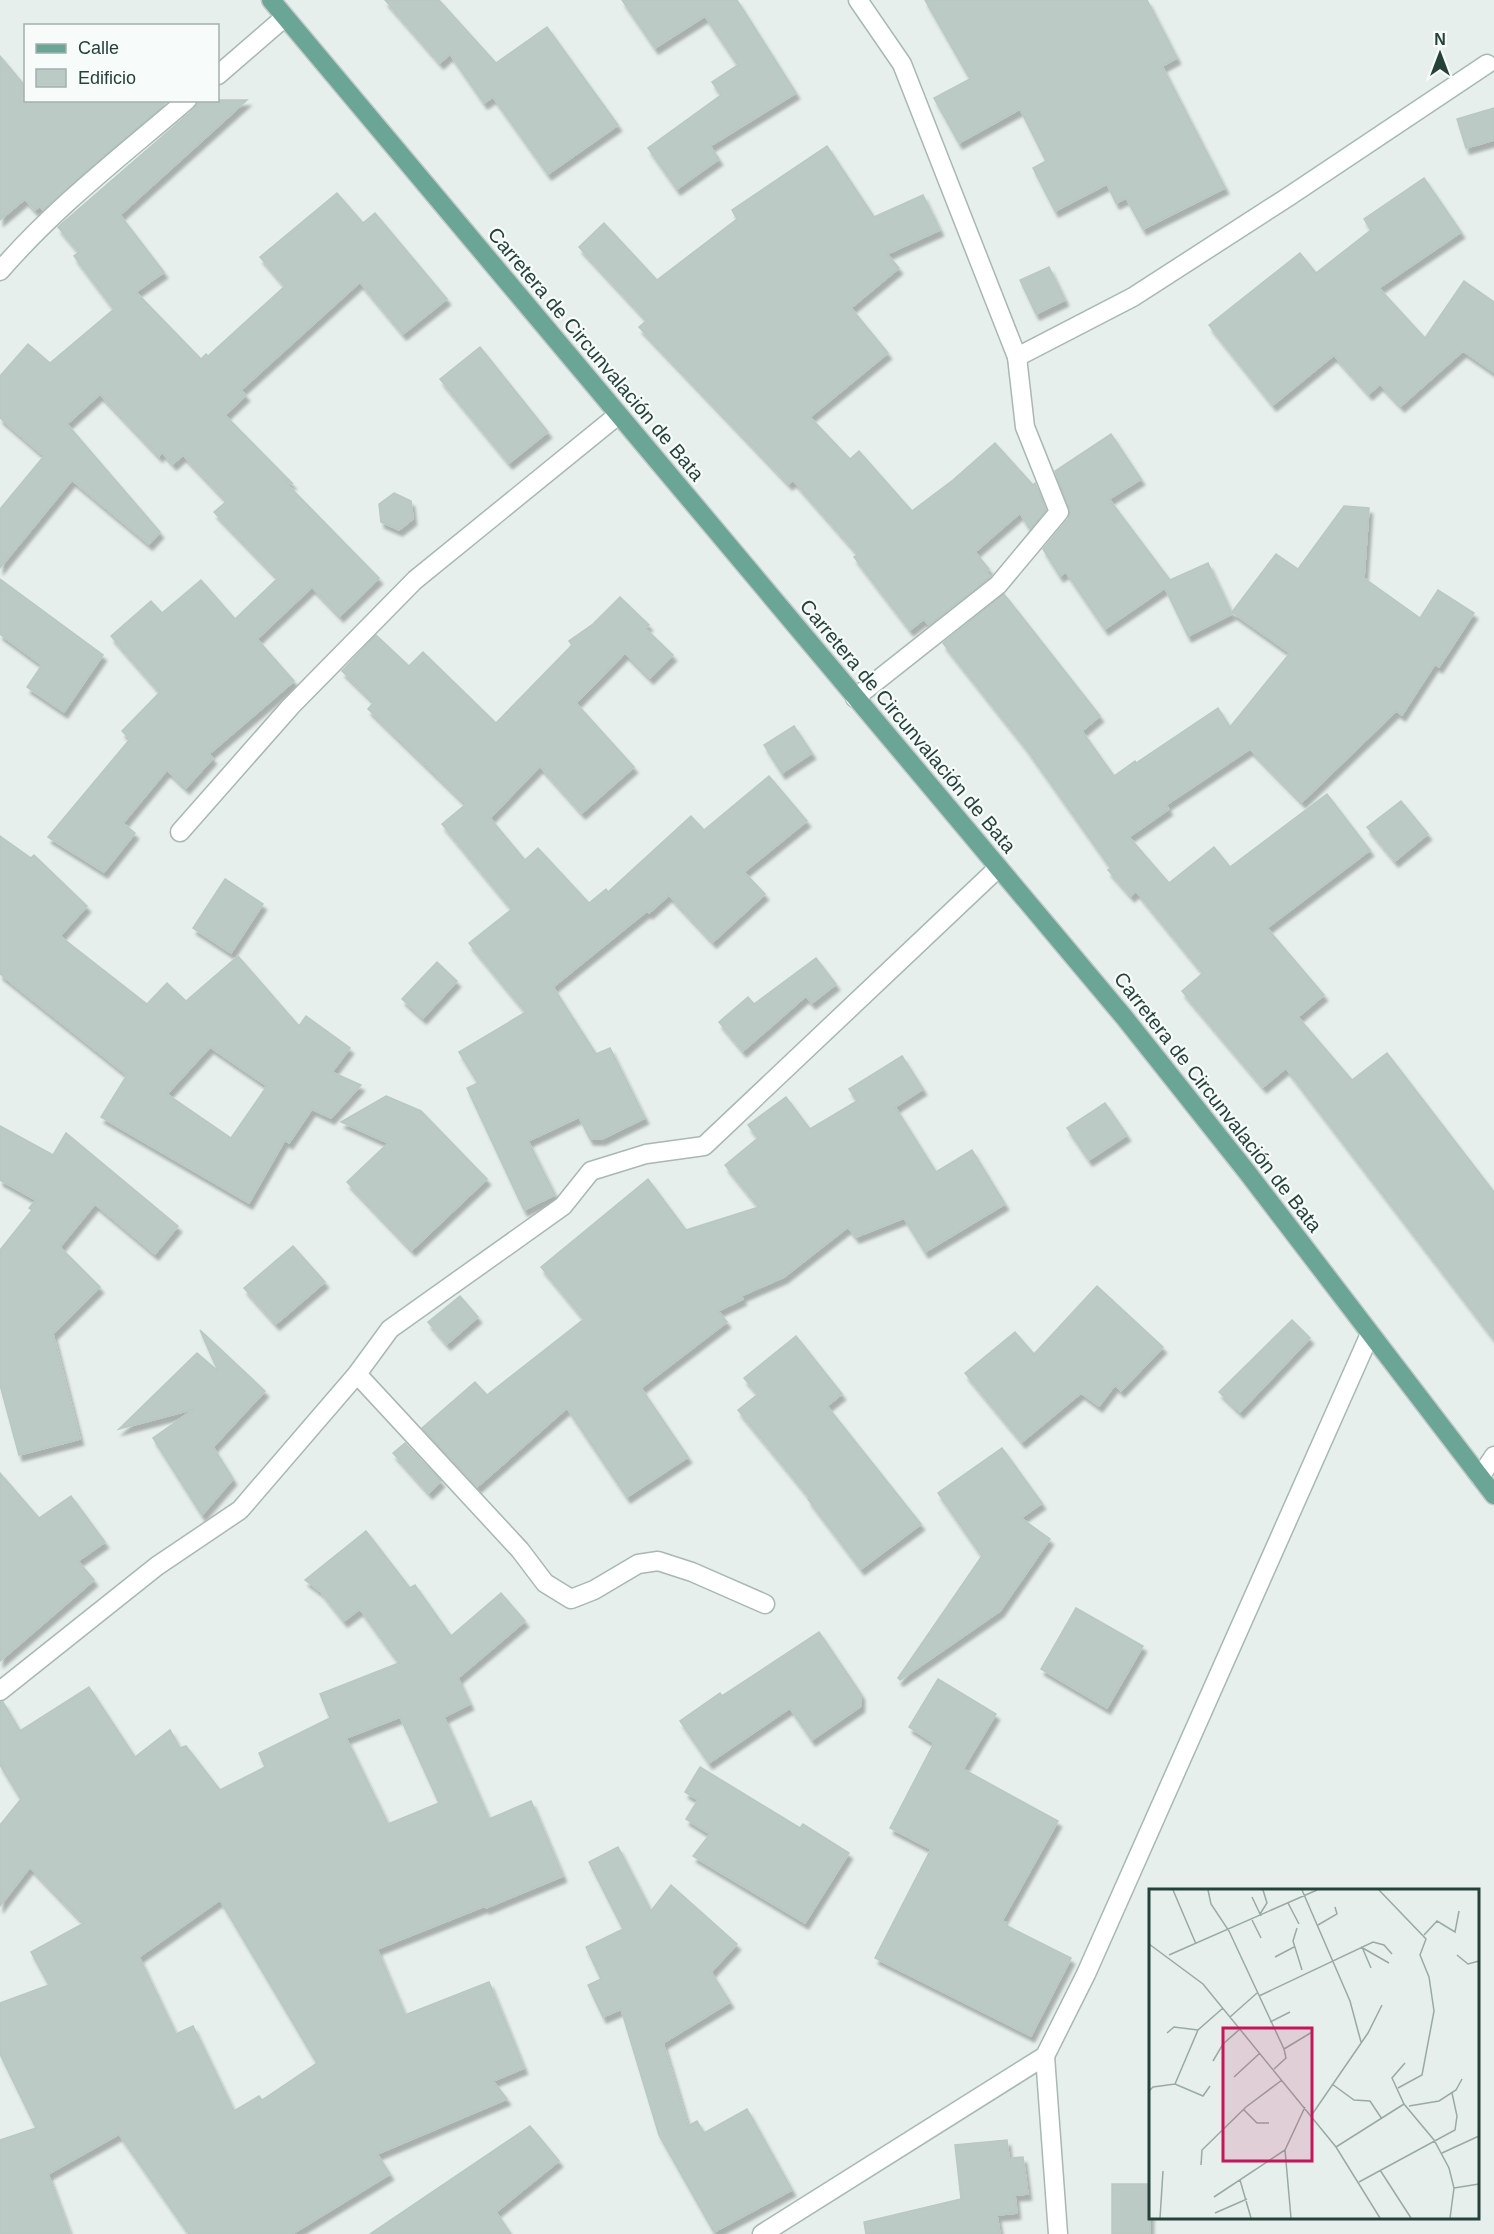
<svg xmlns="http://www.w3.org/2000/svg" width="1494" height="2234" viewBox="0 0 1494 2234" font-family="Helvetica,sans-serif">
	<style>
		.building { fill: #bbcac4; stroke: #b8c9c2; stroke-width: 1.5; fill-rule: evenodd; filter: url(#shadow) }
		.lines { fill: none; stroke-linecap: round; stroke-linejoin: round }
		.minor-casing { stroke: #a8b8b2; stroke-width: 21 }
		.primary-casing { stroke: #c2cac8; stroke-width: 21 }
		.minor { stroke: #fff; stroke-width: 18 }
		.primary { stroke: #6aa596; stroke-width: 18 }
		.labels { text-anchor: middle; stroke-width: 4.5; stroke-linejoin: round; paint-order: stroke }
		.street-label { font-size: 20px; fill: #24423a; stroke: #f7fbf9 }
		.inset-road { fill: none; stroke: #98aaa4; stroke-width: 1.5 }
		.view { fill: #c2185b; fill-opacity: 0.15; stroke: #c2185b; stroke-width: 3 }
		.inset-edge { fill: none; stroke: #24423a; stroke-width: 3 }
	</style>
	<defs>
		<filter id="shadow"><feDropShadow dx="3.5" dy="6" stdDeviation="1.5" flood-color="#0004"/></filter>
	</defs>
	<rect width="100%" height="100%" fill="#e6efeb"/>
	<g class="building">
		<polygon points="385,0 439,0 496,63 547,27 618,125 548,174 493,97 484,103 450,54 440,63"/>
		<polygon points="622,0 737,0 796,93 710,146 719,159 677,189 648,148 721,95 712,82 738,65 705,16 655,48"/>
		<polygon points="925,0 1147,0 1177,58 1162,66 1225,188 1143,229 1126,198 1116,203 1107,184 1055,211 1033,168 1046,161 1020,109 959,143 934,98 970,79"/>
		<polygon points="0,56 26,87 26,100 169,100 43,210 40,206 35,210 25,199 0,220"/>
		<polygon points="198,100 247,100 120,215 164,272 136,292 201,359 206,354 208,356 285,286 260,257 337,193 363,223 375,213 447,299 403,334 360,282 241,390 246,395 225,415 293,484 284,481 379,578 340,616 312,587 257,639 294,681 209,754 213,758 186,788 167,770 123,823 135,833 104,872 48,837 130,739 122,731 160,692 111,636 151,601 162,613 201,580 235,619 278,578 214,512 227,501 183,455 173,464 162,452 159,456 100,394 67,424 160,532 149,544 72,480 0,568 0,509 44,456 0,418 0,376 28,344 50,363 114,309 74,256 79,252 58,227 194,109"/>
		<polygon points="1494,108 1494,140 1466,148 1457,119"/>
		<polygon points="827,146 874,217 923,195 940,230 887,254 899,268 851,308 888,353 810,417 850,459 859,451 912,511 953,480 995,443 1033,485 1035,483 1046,510 1030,529 1020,513 975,552 989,569 986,571 990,577 929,625 924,619 910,630 854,557 858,554 793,480 789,484 639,327 647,320 579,247 604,223 657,280 737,219 732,210"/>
		<polygon points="1424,178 1461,232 1379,288 1425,338 1464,281 1494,302 1494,372 1463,351 1401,406 1380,384 1369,394 1334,355 1273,405 1209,325 1300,253 1316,273 1371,230 1364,219"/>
		<polygon points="1049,267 1065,300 1036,314 1020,280"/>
		<polygon points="480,347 548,432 509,463 440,379"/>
		<polygon points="1111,434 1141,479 1109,499 1170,580 1208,563 1232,614 1188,636 1165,588 1105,629 1066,572 1060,576 1043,549 1068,519 1070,513 1055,471"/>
		<polygon points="394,493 411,501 413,519 399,530 381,522 379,504"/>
		<polygon points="1344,506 1369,508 1364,578 1420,618 1438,590 1474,613 1439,667 1435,664 1402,715 1396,711 1302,802 1250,749 1166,805 1169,809 1129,837 1169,883 1214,847 1230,867 1327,794 1370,850 1267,928 1324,995 1298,1017 1352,1080 1387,1053 1494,1192 1494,1339 1286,1068 1263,1087 1182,991 1203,973 1136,891 1131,896 1108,870 1111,868 1023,744 943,643 1004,594 1100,716 1082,731 1114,776 1135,761 1136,763 1218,708 1230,727 1290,653 1232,612 1276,554 1298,569"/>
		<polygon points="0,579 103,655 64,712 27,687 42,665 0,634"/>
		<polygon points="620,597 649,625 645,628 673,655 650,678 625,653 576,703 634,767 582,813 540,766 490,818 525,860 538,848 589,903 606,889 608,892 691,816 704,830 769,776 807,821 744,872 765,894 713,942 669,895 649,913 647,911 553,987 596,1054 610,1048 645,1118 602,1139 590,1139 579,1117 528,1141 555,1195 524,1210 467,1088 478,1083 459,1052 526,1012 469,943 512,909 442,824 466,804 368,709 374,702 342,671 376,635 409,666 423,652 496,723 572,645 569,641 593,624"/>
		<polygon points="794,726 812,753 782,773 764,745"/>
		<polygon points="1401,801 1428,834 1395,861 1367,827"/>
		<path d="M0 836 31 858 34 855 87 906 60 936 147 1004 167 983 186 1001 238 956 299 1026 306 1016 350 1048 332 1072 361 1085 331 1118 312 1109 289 1143 285 1140 249 1203 101 1117 127 1075 0 974ZM210 1047 267 1086 231 1138 167 1094Z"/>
		<polygon points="225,879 263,904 231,953 193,928"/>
		<polygon points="816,958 836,984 812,1003 806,996 743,1051 719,1022 748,997 754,1004"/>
		<polygon points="437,962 457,981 423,1018 402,999"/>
		<polygon points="902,1056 923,1089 895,1107 936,1172 972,1150 1005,1204 925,1252 904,1218 856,1237 848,1227 784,1277 741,1296 743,1299 718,1311 727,1322 641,1388 688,1457 627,1497 567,1408 477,1487 422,1428 475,1382 487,1395 584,1319 541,1267 648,1179 686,1230 759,1207 725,1165 758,1138 748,1125 786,1097 810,1129 857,1101 849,1089"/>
		<polygon points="386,1096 421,1111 487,1179 412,1250 347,1182 388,1143 341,1122"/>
		<polygon points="1105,1103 1127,1135 1089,1160 1067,1128"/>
		<polygon points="0,1126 53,1155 66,1133 178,1226 155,1254 95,1204 60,1247 100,1287 53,1334 80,1439 19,1455 0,1385 0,1250 32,1210 29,1208 36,1200 0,1180"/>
		<polygon points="293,1246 325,1282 276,1324 244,1288"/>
		<polygon points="1097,1286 1163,1347 1121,1391 1115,1385 1099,1406 1081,1393 1022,1442 965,1373 1015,1332 1034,1354"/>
		<polygon points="460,1296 478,1317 447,1344 428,1322"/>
		<polygon points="1292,1320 1310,1338 1240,1412 1219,1392"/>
		<polygon points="200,1330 265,1391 213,1447 233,1479 202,1515 153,1438 194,1409 119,1429 197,1353 218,1371"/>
		<polygon points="796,1336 842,1394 827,1406 921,1524 861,1569 808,1499 810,1498 738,1410 758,1394 744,1378"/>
		<polygon points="405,1443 441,1481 429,1493 393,1453"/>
		<polygon points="1002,1448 1042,1503 1021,1518 1050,1539 1000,1611 900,1680 898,1678 982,1556 938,1493"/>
		<polygon points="0,1473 39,1518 71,1496 105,1542 78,1561 94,1580 0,1661"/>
		<path d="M366 1531 410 1588 415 1585 451 1636 501 1593 525 1621 458 1678 470 1704 444 1717 489 1819 531 1801 563 1876 486 1908 485 1906 377 1949 405 2015 489 1982 524 2068 493 2081 507 2099 377 2154 390 2174 292 2234H189L119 2134 48 2174 70 2234H0V2140L36 2128 0 2054V2003L49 1985 31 1952 84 1923 30 1867 0 1906V1825L21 1799 0 1765V1702H3L20 1731 89 1687 135 1757 170 1730 180 1748 186 1746 220 1790 265 1767 259 1753 330 1718 320 1694 399 1663 360 1609 344 1621 321 1592 305 1580ZM400 1717 439 1803 388 1824 346 1738ZM220 1900 317 2063 262 2100 259 2096 234 2111 193 2026 176 2034 139 1957Z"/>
		<polygon points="1076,1608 1143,1646 1107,1708 1041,1669"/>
		<polygon points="819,1632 861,1694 861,1706 812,1740 790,1708 709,1763 680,1721 720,1693 722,1696"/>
		<polygon points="938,1679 996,1714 963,1769 1058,1821 1002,1921 1008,1923 1007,1926 1071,1958 1031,2036 875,1958 931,1849 890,1828 934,1743 909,1727"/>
		<polygon points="700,1767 800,1828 803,1824 849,1853 805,1923 693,1856 710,1834 686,1819 698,1800 685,1792"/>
		<polygon points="618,1847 651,1911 671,1885 737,1944 711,1972 730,2002 663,2043 688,2126 697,2121 704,2133 747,2109 792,2190 714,2232 659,2135 621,2009 603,2017 588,1985 601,1979 586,1947 623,1929 589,1862"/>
		<polygon points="530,2126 559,2161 496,2212 511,2234 370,2234"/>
		<polygon points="1007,2140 1009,2158 1023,2157 1028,2194 1015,2195 1017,2213 997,2215 1000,2234 866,2234 864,2222 961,2199 955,2145"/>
		<rect x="1112" y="2184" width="38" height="50"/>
	</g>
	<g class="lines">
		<g class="minor-casing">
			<g id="minor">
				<polyline points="218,75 285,17"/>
				<path d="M0 271C55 207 123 155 187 100"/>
				<polyline points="1017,357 1133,297 1288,197 1487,64"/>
				<polyline points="855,698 998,585 1059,512 1025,427 1017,357 902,64 858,0"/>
				<polyline points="180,832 291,706 415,580 618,415"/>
				<polyline points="357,1374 520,1550 545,1583 571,1599 594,1590 638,1564 658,1561 692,1572 765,1604"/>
				<polyline points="1480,1477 1494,1456"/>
				<polyline points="0,1691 157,1566 240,1510 357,1374 390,1329 563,1206 591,1171 646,1154 704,1146 998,868"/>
				<polyline points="1045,2056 1058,2234"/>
				<polyline points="762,2234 1045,2056 1086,1974 1370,1334"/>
			</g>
		</g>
		<g class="primary-casing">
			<polyline id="primary" points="271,0 1124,1017 1247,1172 1494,1495"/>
		</g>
		<use href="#minor" class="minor"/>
		<use href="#primary" class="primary"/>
	</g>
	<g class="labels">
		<g class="street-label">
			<text transform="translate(596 354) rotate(50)" y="7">Carretera de Circunvalación de Bata</text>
			<text transform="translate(908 726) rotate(50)" y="7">Carretera de Circunvalación de Bata</text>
			<text transform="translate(1218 1102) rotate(52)" y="7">Carretera de Circunvalación de Bata</text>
		</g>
	</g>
	<g transform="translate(1149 1889)">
		<rect width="330" height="330" fill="#e6efeb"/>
		<path class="inset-road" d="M24 1 47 55M59 1 62 15 80 42 135 160 137 169 125 180M153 1 201 112 212 153M230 1 277 50 271 66 280 88 285 122 273 186 249 199M103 8 112 27M139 14 150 35M111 25 118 14 114 1M103 31 112 49M169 36 188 25 186 18M148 39 144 52 153 81M275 46 288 32 306 43 310 22M0 55 54 95 187 258 231 329M212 58 240 74M213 58 222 79M20 66 168 1M308 66 319 75 330 72M126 68 145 58M110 107 224 53 235 56 243 65M81 128 108 104M121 133 141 123M18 144 25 138 49 141M135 160 163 143M64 172 74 155 91 140M256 174 243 189 255 215 285 251 300 279 305 299 301 329M85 188 111 164M26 195 49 141 74 119M183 195 205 211 221 212 233 230M0 202 4 198 26 195 54 207 61 197M260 217 290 212 307 201 313 190M95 221 108 234H120M162 227 219 144 233 116M187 258 255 215M136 261 142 329M293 264 330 247M52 276 53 261 97 218 133 191M231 281 262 329M91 291 102 329M210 293 306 241 308 227 303 204M305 299 330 295M65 308 136 261 156 218M66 324 98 310M11 329 14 282"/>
		<path class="view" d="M74 139H163V272H74Z"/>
		<rect width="330" height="330" class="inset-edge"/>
	</g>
	<rect x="24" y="24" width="195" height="78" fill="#f7fbf9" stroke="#a3b1ad" stroke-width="1.5"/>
	<rect x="36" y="44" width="30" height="9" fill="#6aa596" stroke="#a3b1ad" stroke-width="1.5"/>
	<text x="78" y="54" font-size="18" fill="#24423a">Calle</text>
	<rect x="36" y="69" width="30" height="18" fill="#bbcac4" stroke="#a3b1ad" stroke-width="1.5"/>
	<text x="78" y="84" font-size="18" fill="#24423a">Edificio</text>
	<g transform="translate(1440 54)" stroke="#f7fbf9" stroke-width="4.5" paint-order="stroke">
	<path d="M0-4.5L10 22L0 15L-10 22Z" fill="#24423a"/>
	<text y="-9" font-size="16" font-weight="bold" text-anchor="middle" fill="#24423a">N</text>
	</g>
</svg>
